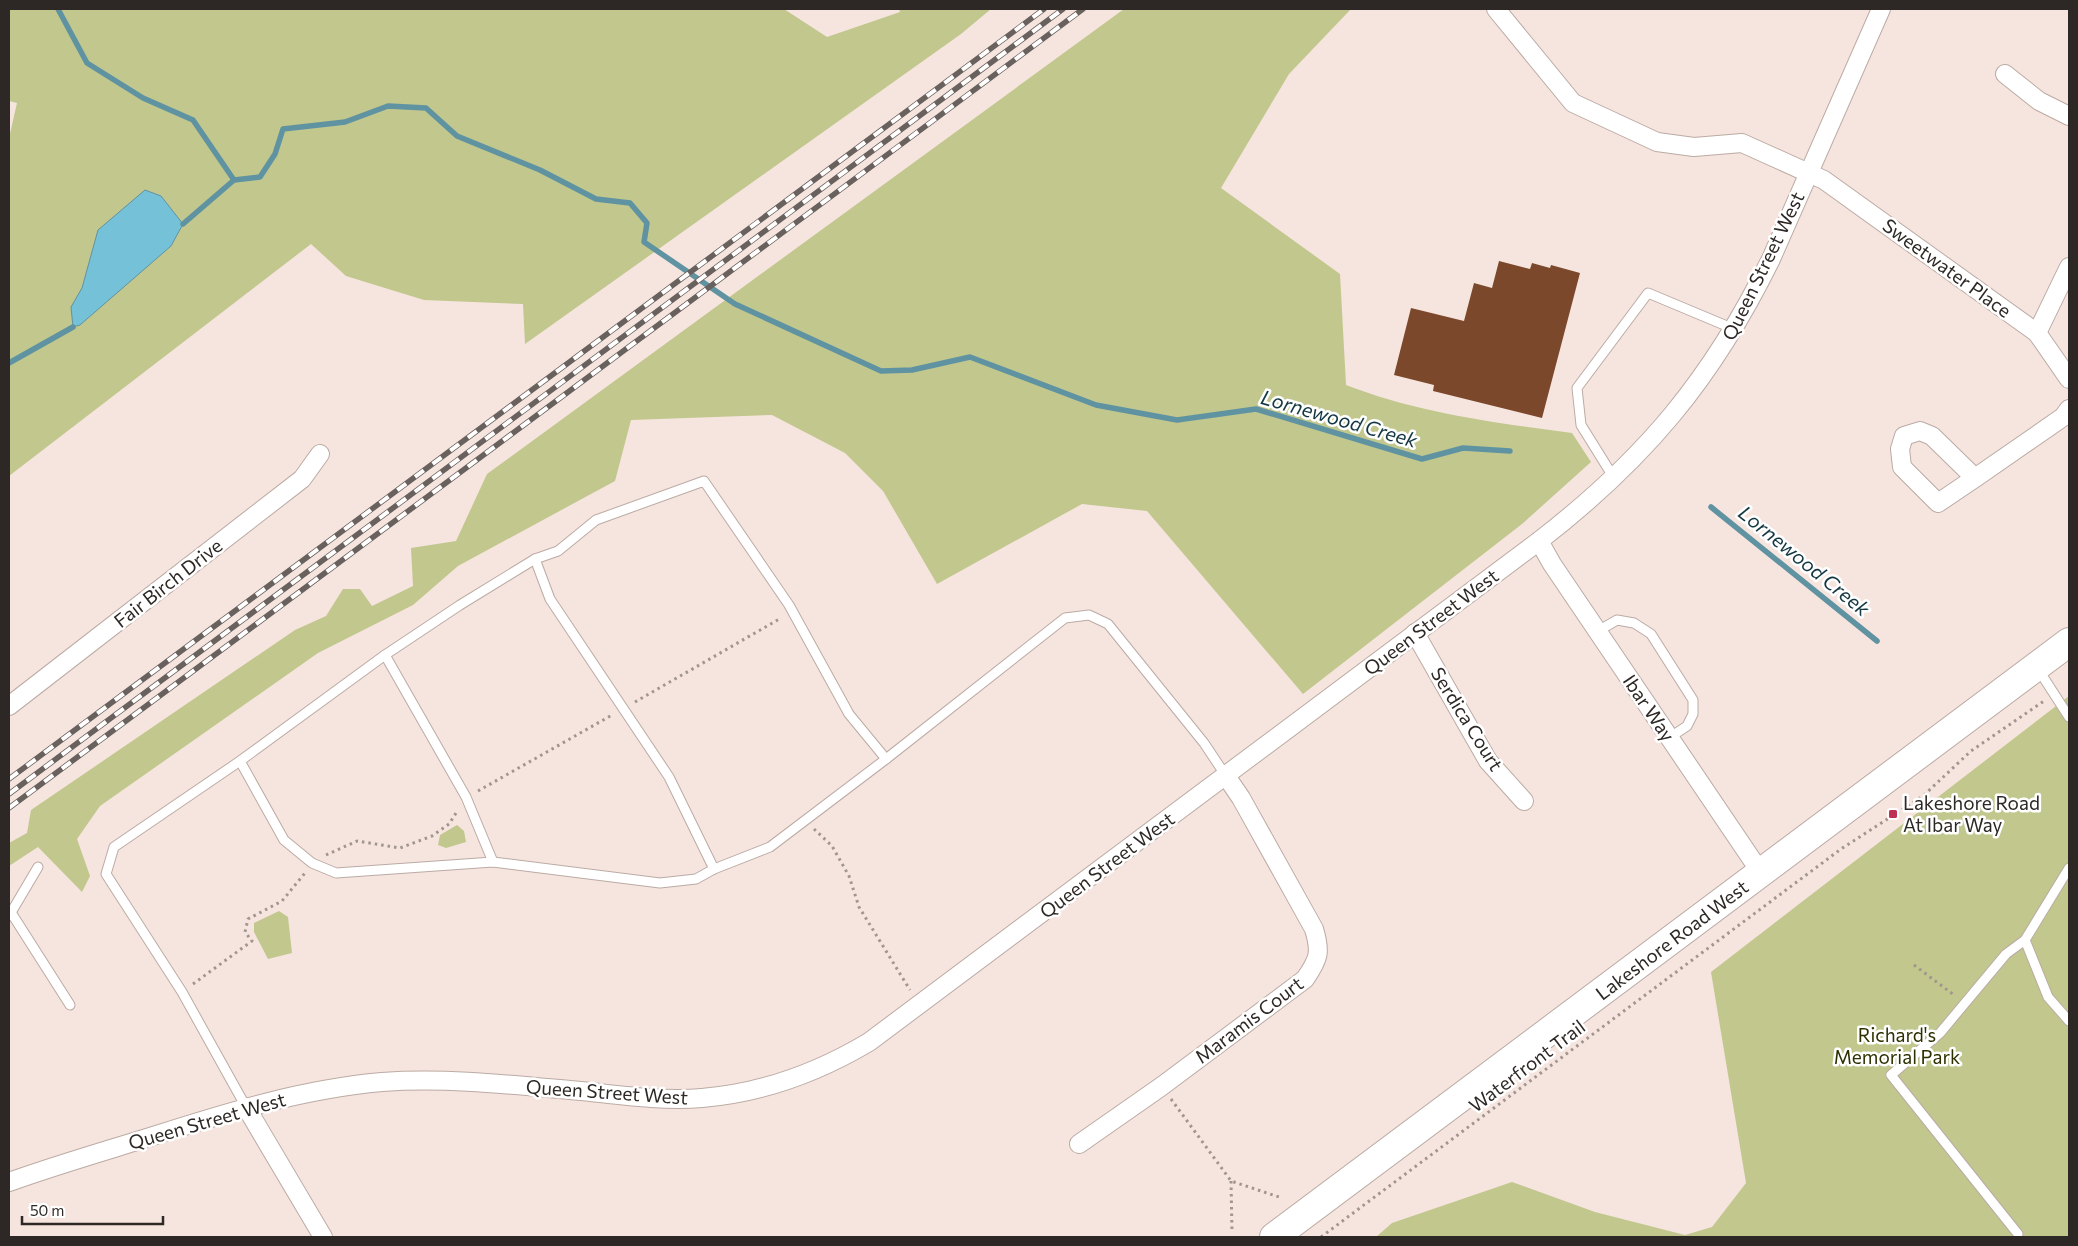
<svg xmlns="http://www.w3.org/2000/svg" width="2078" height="1246" viewBox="0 0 2078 1246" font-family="Commissioner,sans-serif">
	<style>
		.green { fill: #c1c78d }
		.water { fill: #75c1d8; stroke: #5f93a2 }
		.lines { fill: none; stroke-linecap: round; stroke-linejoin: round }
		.stream { stroke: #5f93a2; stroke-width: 5.5 }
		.building { fill: #7c482c }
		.lane-casing { stroke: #bbaba4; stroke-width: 11 }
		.street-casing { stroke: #bbaba4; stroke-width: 20 }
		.primary-casing { stroke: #bbaba4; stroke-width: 30 }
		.path { stroke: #a0958f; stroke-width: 3; stroke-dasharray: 2.5 4; stroke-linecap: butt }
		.lane { stroke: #fff; stroke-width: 9 }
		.street { stroke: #fff; stroke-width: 18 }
		.primary { stroke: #fff; stroke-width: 28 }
		.rail-casing { stroke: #69615d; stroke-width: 5.5 }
		.rail { stroke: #fff; stroke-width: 4; stroke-dasharray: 11; stroke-linecap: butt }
		.poi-dot { fill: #c03054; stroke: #fff; stroke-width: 2 }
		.labels { text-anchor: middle; stroke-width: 5; stroke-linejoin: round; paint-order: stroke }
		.street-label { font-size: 19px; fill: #2d2825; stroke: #fff }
		.poi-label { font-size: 19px; fill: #2d2825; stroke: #fff; text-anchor: start }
		.park-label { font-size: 19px; fill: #2e3000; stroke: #fff }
		.water-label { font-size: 20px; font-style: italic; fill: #133742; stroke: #fff }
	</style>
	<rect width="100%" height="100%" fill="#f6e5de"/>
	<g class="green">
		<polygon points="9,9 784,9 827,37 900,12 899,9 991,9 961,34 525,344 523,304 424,300 346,276 311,244 9,476 9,138 17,103 9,101"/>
		<path d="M1124 9H1351L1289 74 1221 188 1340 274 1346 385C1418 413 1496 423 1572 433L1591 462 1522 524 1303 694 1147 511 1082 504 937 584 883 491 845 453 772 415 631 420 615 481 458 566 413 605 318 653 100 806 77 839 90 876 82 892 38 847 9 866V843L27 833 31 810 295 630 326 616 343 589H360L372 606 413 586 411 548 456 541 487 474Z"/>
		<polygon points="2069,696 2069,1237 1376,1237 1392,1223 1512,1182 1595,1212 1685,1235 1712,1227 1746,1183 1711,972"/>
		<polygon points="457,825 464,831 466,842 446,848 438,845 440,835"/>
		<polygon points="279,911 288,917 292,953 268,959 254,932 254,923"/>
	</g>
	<polygon class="water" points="145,190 161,196 183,224 171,246 80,325 73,327 71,307 82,288 98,230"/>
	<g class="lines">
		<g class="stream">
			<polyline points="58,9 87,63 143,98 193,120 234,180 260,177 275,154 283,129 345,122 388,106 426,108 457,136 540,170 596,199 630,203 647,223 644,242 735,304 881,371 912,370 970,357 1096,405 1177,420 1256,409 1422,459 1463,448 1510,451"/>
			<polyline points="183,224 234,180"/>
			<polyline points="9,363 73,327"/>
			<polyline points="1711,507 1877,641"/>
		</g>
	</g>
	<polygon class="building" points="1499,261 1530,269 1532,263 1550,268 1551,265 1580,273 1542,418 1433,391 1434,385 1394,375 1411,308 1464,321 1474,283 1492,288"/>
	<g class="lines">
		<g class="lane-casing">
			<g id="lane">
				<polyline points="1614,478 1581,425 1577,388 1648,293 1734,329"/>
				<polyline points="535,559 550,599 669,777 714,869"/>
				<polyline points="1598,631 1617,620 1634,623 1651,634 1693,700 1693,714 1687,726 1669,738"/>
				<polyline points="385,655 466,797 493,862"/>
				<polyline points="2038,669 2069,717"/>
				<polyline points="240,761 284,840 312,863 336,873 493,862 660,883 696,879 714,869 770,847 886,759 1065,618 1089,615 1108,624 1204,743 1226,776"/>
				<polyline points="12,914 70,1005"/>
				<polyline points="9,916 38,867"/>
				<polyline points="2025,940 2048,997 2069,1021"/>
				<polyline points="246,1107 182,992 106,874 114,847 240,761 385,655 460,605 535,559 558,551 596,520 704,481 789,605 849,714 886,759"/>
				<polyline points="2018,1234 1891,1075 1940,1033 2006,954 2025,940 2069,868"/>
			</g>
		</g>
		<g class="street-casing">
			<g id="street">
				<polyline points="1496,9 1573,103 1657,142 1694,147 1742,143 1824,180 2037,333 2069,379"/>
				<polyline points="2005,74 2039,101 2069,116"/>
				<polyline points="2037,333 2069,267"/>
				<polyline points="1975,478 1938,503 1902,467 1900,449 1904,436 1920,431 1932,436 1975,478 2063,417 2069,409"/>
				<polyline points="1539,541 1552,564 1761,873"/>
				<polyline points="1415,633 1488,761 1524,801"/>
				<polyline points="9,706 302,479 320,454"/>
				<polyline points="246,1107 323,1237"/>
				<path d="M1079 1144 1162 1086 1305 979C1319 959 1321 952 1314 929L1241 798 1226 776"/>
				<path d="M9 1182C56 1165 105 1151 153 1136 228 1112 303 1089 382 1082 452 1077 521 1086 591 1092 627 1096 665 1101 702 1098 762 1093 817 1073 869 1042L1539 541C1645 459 1712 379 1771 259L1881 9"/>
			</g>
		</g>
		<g class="primary-casing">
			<polyline id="primary" points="1274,1237 2069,642"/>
		</g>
		<g class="path">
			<polyline points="635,702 781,618"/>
			<polyline points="478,791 612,715"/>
			<polyline points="814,829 832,846 849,876 859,907 910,990"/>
			<polyline points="326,855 357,841 400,848 432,836 449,824 458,810"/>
			<polyline points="1914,965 1954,995"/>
			<polyline points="193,984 252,941 245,932 248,919 282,901 305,873"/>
			<polyline points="1171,1099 1231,1181 1279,1197"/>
			<polyline points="1231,1181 1232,1232"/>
			<polyline points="1321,1237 1841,849 1923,796 1971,751 2044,701"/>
		</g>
		<use href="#lane" class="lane"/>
		<use href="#street" class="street"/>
		<use href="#primary" class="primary"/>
		<g class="rail-casing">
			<g id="rail">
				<polyline points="9,779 1044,9"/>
				<polyline points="9,794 1063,9"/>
				<polyline points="9,808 1083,9"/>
			</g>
		</g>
		<use href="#rail" class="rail"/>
	</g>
	<rect class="poi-dot" x="1888" y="809" width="10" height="10" rx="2.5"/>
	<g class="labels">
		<g class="street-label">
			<text transform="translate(1763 266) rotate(-64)" y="7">Queen Street West</text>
			<text transform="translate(1947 268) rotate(36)" y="7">Sweetwater Place</text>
			<text transform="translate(168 583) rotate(-38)" y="7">Fair Birch Drive</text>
			<text transform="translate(1431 622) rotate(-37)" y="7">Queen Street West</text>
			<text transform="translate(1649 708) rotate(56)" y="7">Ibar Way</text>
			<text transform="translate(1467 719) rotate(58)" y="7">Serdica Court</text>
			<text transform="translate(1107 865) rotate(-37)" y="7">Queen Street West</text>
			<text transform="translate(1672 940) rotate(-37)" y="7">Lakeshore Road West</text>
			<text transform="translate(1249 1020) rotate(-37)" y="7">Maramis Court</text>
			<text transform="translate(1527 1066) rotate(-37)" y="7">Waterfront Trail</text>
			<text transform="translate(607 1092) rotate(4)" y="7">Queen Street West</text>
			<text transform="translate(207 1121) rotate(-16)" y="7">Queen Street West</text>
		</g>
		<g class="poi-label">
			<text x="1903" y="810">Lakeshore Road<tspan x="1903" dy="22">At Ibar Way</tspan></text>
		</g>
		<g class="park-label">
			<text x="1897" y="1042">Richard's<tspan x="1897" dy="22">Memorial Park</tspan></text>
		</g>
		<g class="water-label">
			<text transform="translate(1339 419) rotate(16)" y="7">Lornewood Creek</text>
			<text transform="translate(1804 561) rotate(39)" y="7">Lornewood Creek</text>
		</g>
	</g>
	<rect width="2078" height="1246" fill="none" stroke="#2d2825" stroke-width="20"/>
	<path d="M22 1216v8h141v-8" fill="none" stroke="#2d2825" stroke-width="2.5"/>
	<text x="30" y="1216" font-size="15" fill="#2d2825" stroke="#ffffff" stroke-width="4" paint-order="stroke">50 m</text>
</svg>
